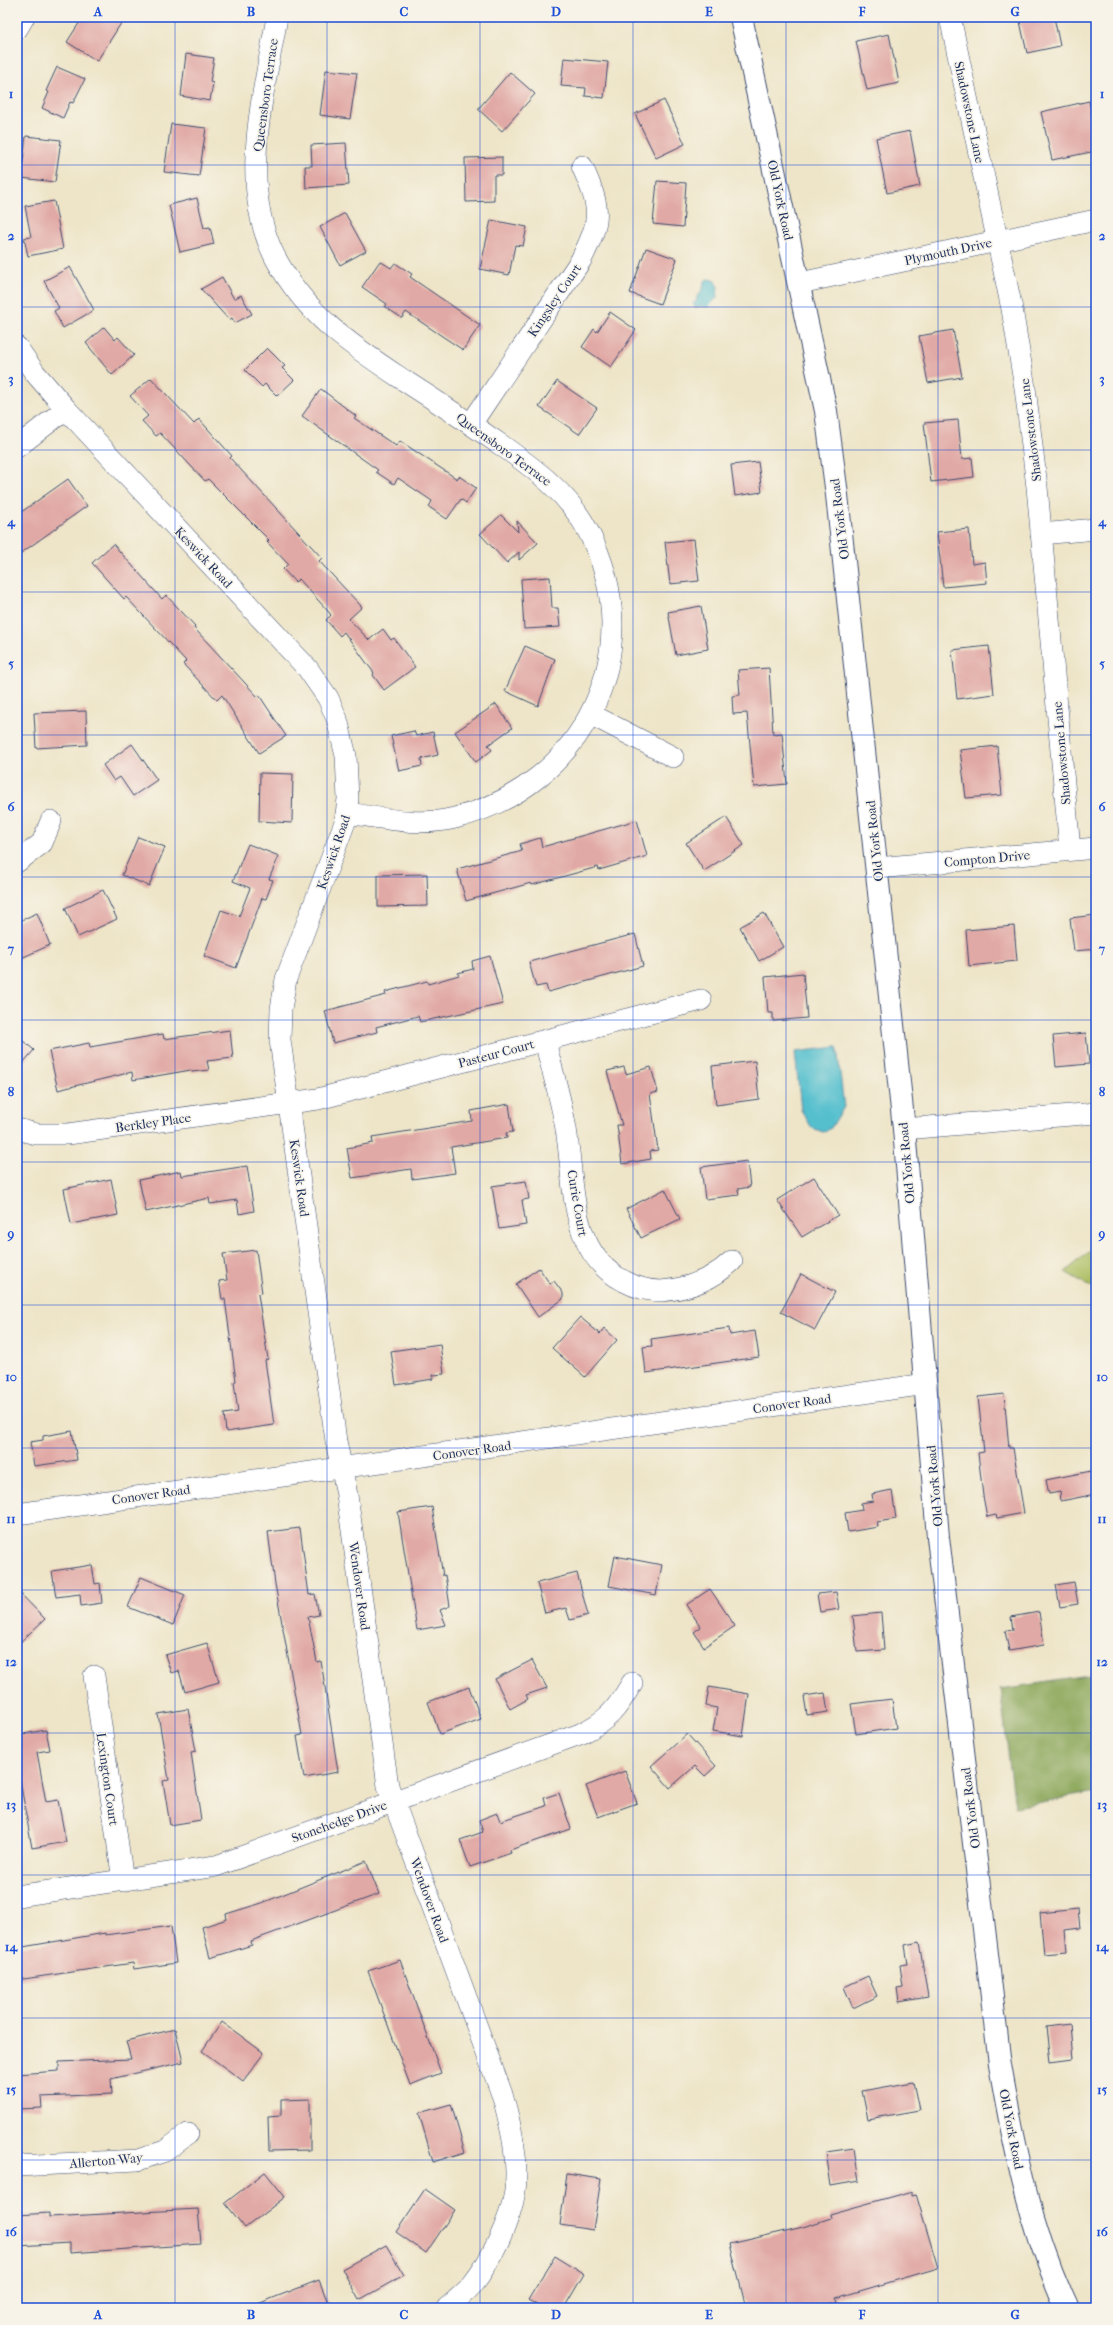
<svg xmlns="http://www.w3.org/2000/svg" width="1113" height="2325" viewBox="0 0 1113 2325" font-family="'IM FELL French Canon',serif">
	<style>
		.green { fill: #acbe61; stroke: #647660 }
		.forest { fill: #89a557; stroke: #526a5a }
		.water { fill: #54bfce; stroke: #387796 }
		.building { fill: #e1a9a5 }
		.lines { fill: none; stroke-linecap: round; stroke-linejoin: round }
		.minor-casing { stroke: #3b4a6e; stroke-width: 22 }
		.major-casing { stroke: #3b4a6e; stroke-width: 24 }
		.minor { stroke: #fff; stroke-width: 21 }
		.major { stroke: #fff; stroke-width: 22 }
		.grid { fill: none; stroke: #1d4ed8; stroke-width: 1; stroke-opacity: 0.55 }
		.labels { text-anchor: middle; stroke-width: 3; stroke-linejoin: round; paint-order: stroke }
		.street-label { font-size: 13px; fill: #1b2f5e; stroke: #f7f3e8 }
		.neatline { fill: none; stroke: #1d4ed8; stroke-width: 1.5 }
		.grid-label { font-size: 13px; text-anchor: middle; font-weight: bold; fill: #1d4ed8 }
	</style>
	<rect width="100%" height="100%" fill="#f7f3e8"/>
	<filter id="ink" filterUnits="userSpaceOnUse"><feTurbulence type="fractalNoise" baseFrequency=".025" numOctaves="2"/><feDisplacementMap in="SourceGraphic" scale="8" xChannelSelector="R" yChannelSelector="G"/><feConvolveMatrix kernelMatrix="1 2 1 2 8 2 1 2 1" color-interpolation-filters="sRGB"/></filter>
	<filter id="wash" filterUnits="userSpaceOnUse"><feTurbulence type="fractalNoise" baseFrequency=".012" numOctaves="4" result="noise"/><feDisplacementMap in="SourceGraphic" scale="16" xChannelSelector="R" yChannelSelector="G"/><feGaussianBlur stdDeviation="0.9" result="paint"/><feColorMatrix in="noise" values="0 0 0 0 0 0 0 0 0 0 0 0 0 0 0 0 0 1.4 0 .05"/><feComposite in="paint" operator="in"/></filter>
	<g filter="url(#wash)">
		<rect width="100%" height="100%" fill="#eee5c8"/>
		<polygon class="green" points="1096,1246 1096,1290 1065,1272"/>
		<polygon class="forest" points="1096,1675 1096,1792 1015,1807 1000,1689"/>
		<g class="water">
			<polygon points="707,279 714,280 718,287 717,298 708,307 699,306 695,308 693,303 696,302 697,297 703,289 704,282"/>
			<polygon points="837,1047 844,1107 831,1128 823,1132 812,1128 801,1110 795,1052"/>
		</g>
		<g id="blocks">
			<g class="building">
				<polygon points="83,17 125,17 97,61 67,42"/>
				<polygon points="1019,17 1054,17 1060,46 1027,53"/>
				<polygon points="889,34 899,83 867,90 856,41"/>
				<polygon points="186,54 214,58 210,82 213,83 210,101 181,96"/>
				<polygon points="564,58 608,62 604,98 585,96 586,88 561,86"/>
				<polygon points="57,67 85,79 73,103 70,102 63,118 42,108 49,92 46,91"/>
				<polygon points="326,70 357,73 350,119 320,115"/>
				<polygon points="510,72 535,94 502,131 478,109"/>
				<polygon points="664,100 685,144 656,158 635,114"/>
				<polygon points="1089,101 1096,134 1096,151 1052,160 1041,112"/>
				<polygon points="171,124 206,128 199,176 164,172"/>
				<polygon points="910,131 920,186 887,193 876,138"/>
				<polygon points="26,136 61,140 55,182 21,178"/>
				<polygon points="346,143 349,185 306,188 305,166 312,166 311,145"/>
				<polygon points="502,157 502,175 494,175 494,201 466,202 465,158"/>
				<polygon points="657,181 686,183 683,227 653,224"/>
				<polygon points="197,198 204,228 210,227 214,244 180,252 169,205"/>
				<polygon points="54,201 63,249 28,256 24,238 31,237 25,206"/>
				<polygon points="345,213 366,251 340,265 320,227"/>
				<polygon points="491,220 527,227 523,246 515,245 509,275 480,269"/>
				<polygon points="646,248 677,259 660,304 630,293"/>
				<polygon points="380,261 391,268 395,263 412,274 410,277 480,325 463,350 406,312 402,318 385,307 387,304 362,287"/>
				<polygon points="70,267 94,310 63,328 54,311 59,308 44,281"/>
				<polygon points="222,277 234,299 241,295 252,314 235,323 232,318 229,320 201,289"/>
				<polygon points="610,312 636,330 611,367 582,347 594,329 597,332"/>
				<polygon points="104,327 115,340 118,337 134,355 112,375 86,343"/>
				<polygon points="953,330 962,377 928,383 919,336"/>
				<polygon points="267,348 285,366 282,368 294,380 277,396 265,384 262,387 245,370"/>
				<polygon points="151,378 194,424 199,419 232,456 230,458 322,558 319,561 362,607 349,619 369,640 383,629 391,640 394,638 415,667 384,690 373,675 374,673 344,632 340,636 326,620 331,615 327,610 299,579 295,582 283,569 288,564 267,542 269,540 208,479 205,481 160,433 156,436 142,421 148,416 130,396"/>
				<polygon points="557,381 597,408 579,434 539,407"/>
				<polygon points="321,389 356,416 354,418 396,446 400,441 457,479 459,476 476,488 466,503 461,499 447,519 429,507 432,501 398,478 394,484 376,472 378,470 302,416"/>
				<polygon points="958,420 962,459 972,458 974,477 931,482 924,423"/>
				<polygon points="758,462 762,492 735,496 731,465"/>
				<polygon points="68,479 87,506 17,556 17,515"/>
				<polygon points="501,515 518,532 517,521 538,543 519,560 519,552 507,563 480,534"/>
				<polygon points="969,529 972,564 985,562 987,583 943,587 937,532"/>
				<polygon points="694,539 699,581 670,584 665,542"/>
				<polygon points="113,544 162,599 166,595 195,626 194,628 257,696 259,695 286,736 259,753 222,695 217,700 183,664 186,661 126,597 124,599 92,563"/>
				<polygon points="550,577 552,608 558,608 560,627 524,629 521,579"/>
				<polygon points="701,606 708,649 676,655 668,612"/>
				<polygon points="525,646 555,659 538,706 505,691"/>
				<polygon points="989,646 994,694 957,699 952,650"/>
				<polygon points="769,668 773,734 782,733 787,784 754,787 747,713 733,714 732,696 740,695 738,670"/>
				<polygon points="496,704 512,728 488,745 492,750 476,762 455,732"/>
				<polygon points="86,711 87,745 36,748 34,713"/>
				<polygon points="414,731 416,736 433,732 438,755 421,759 422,766 399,771 391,736"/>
				<polygon points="132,744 157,780 133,796 120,777 114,781 103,765"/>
				<polygon points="997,746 1002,795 966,798 960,750"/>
				<polygon points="260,773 293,774 292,823 259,821"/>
				<polygon points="726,817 744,845 704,871 686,843"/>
				<polygon points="637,820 647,856 599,870 598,867 532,885 531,883 466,901 457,869 522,851 520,844 540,838 542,847"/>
				<polygon points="138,837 165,847 149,886 122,875"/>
				<polygon points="248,844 279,856 269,879 273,880 266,899 262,898 236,968 204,956 221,910 239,916 250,888 233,881"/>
				<polygon points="427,874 428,906 378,907 378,875"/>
				<polygon points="103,890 117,919 78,937 65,908"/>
				<polygon points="37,913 50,945 17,960 17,922"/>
				<polygon points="764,913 783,947 759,961 740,927"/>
				<polygon points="1096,915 1096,949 1074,951 1070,918"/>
				<polygon points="1014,926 1017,961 969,966 966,930"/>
				<polygon points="635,934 643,966 548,992 546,985 536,987 529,962"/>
				<polygon points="490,956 503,1004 420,1022 418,1016 376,1027 377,1032 333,1043 325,1011 386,995 385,992 427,981 428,984 459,975 458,973 473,969 472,961"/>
				<polygon points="803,973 807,1018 773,1021 773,1013 768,1013 765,977"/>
				<polygon points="230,1030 233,1058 207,1061 209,1070 192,1072 191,1070 133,1080 132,1072 58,1090 49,1051 89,1043 90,1047 163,1034 164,1039"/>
				<polygon points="1086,1033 1089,1064 1056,1067 1053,1036"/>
				<polygon points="17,1036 34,1050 17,1070"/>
				<polygon points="755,1061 759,1099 716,1105 712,1066"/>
				<polygon points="624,1067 626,1074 651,1067 658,1092 650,1094 658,1150 650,1151 651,1159 622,1164 617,1125 622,1125 607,1071"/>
				<polygon points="509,1104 513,1132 506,1133 507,1138 451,1147 455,1173 412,1179 411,1169 352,1178 347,1148 373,1143 372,1137 472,1121 471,1111"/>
				<polygon points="747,1161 750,1187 738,1189 739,1195 705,1199 701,1167"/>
				<polygon points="247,1166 254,1211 239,1214 237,1200 210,1204 209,1198 146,1212 139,1180 181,1171 182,1176"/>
				<polygon points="814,1177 838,1215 802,1237 777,1200"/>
				<polygon points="111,1179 118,1215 71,1224 64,1189"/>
				<polygon points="526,1181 529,1199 522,1200 526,1225 499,1229 492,1186"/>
				<polygon points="665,1189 680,1219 641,1238 626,1209"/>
				<polygon points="256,1250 262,1293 258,1294 268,1359 265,1360 274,1425 226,1432 224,1414 238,1412 234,1382 236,1381 225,1299 222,1299 219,1281 227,1280 223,1254"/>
				<polygon points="539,1268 550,1284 554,1281 563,1293 563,1299 538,1317 516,1284"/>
				<polygon points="801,1274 835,1292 815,1330 781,1312"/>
				<polygon points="580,1317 600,1334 604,1328 617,1340 585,1377 552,1348"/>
				<polygon points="729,1328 730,1335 755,1331 759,1357 646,1373 643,1347 652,1346 651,1339"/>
				<polygon points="440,1344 444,1374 433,1375 433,1379 396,1385 391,1351"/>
				<polygon points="1004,1394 1009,1448 1013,1448 1024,1513 997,1518 996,1515 987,1517 983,1496 978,1453 984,1452 978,1397"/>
				<polygon points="72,1431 77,1460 34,1466 30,1442 43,1440 43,1436"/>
				<polygon points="1096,1470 1096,1494 1061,1501 1060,1492 1049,1494 1046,1480"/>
				<polygon points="892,1490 896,1519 877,1522 878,1527 848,1532 845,1513 862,1510 861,1503 873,1501 872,1494"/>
				<polygon points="432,1507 443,1576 445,1575 450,1606 440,1610 446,1625 417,1630 398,1512"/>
				<polygon points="300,1528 309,1595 315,1594 319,1615 308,1617 317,1662 321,1661 338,1772 304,1778 297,1736 302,1735 275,1584 268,1532"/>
				<polygon points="615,1556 662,1565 656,1595 609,1586"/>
				<polygon points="92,1565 95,1584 100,1583 102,1603 81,1606 80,1594 56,1597 52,1571"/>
				<polygon points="577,1573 588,1615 570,1620 566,1608 545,1613 537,1583"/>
				<polygon points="141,1577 185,1595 173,1625 128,1607"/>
				<polygon points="1074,1582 1078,1604 1060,1607 1056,1585"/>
				<polygon points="710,1589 735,1626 704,1647 694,1632 701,1627 686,1605"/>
				<polygon points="17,1590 45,1619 17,1645"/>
				<polygon points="836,1592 839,1609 820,1612 817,1594"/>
				<polygon points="1039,1612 1044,1645 1009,1651 1005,1631 1013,1630 1011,1617"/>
				<polygon points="881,1613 884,1650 857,1652 853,1616"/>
				<polygon points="207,1643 219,1682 185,1692 179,1671 171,1673 165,1655"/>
				<polygon points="532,1660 547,1688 526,1695 528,1699 510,1709 495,1679"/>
				<polygon points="469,1687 481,1719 440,1734 428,1702"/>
				<polygon points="709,1687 749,1694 743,1736 713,1731 717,1708 706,1706"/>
				<polygon points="825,1693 828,1712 807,1715 804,1696"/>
				<polygon points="892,1699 896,1728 856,1734 851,1704"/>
				<polygon points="188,1709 196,1751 191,1752 201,1820 170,1825 163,1781 169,1780 158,1714"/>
				<polygon points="46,1730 50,1750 37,1752 46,1802 58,1800 66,1842 32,1848 20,1780 17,1780 17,1735"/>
				<polygon points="687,1734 716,1766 705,1776 695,1766 670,1788 651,1766"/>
				<polygon points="625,1771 637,1803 598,1817 586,1786"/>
				<polygon points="559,1793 571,1829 510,1850 511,1853 470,1867 460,1840 483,1832 479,1820 497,1813 500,1821 546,1806 544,1798"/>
				<polygon points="366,1861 379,1894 251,1941 252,1945 210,1958 202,1927 227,1919 226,1914 262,1903"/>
				<polygon points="1078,1909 1080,1928 1065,1930 1067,1952 1044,1954 1040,1913"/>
				<polygon points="171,1926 176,1963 134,1969 133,1963 17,1980 17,1948 105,1933 105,1935"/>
				<polygon points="919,1942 928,1997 899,2002 897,1988 903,1987 900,1965 908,1964 905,1945"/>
				<polygon points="400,1960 441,2073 410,2085 368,1971"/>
				<polygon points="868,1976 877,1996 853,2008 844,1987"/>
				<polygon points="222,2022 264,2053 243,2081 202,2051"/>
				<polygon points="1070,2024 1073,2059 1050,2062 1046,2027"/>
				<polygon points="175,2029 183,2062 111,2079 112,2094 41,2097 42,2108 17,2109 17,2074 59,2071 59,2062 131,2059 126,2041"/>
				<polygon points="913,2082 919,2110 868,2119 862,2091"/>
				<polygon points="310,2099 310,2150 269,2151 268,2116 281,2115 281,2100"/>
				<polygon points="451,2104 465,2152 433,2162 419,2113"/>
				<polygon points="854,2148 859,2181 831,2186 826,2152"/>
				<polygon points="265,2172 285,2197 245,2228 225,2203"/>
				<polygon points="567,2174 601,2179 593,2230 560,2225"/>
				<polygon points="425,2189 455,2210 426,2253 396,2232"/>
				<polygon points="912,2191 912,2195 916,2194 938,2268 836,2298 837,2302 813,2308 746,2308 730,2244 803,2227 831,2218 830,2214"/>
				<polygon points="198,2209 201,2244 70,2253 70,2243 17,2246 17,2215 49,2213 49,2217"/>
				<polygon points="386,2245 404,2275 359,2300 342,2269"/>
				<polygon points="555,2256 584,2274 564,2308 542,2308 528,2300"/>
				<polygon points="319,2280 330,2308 250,2308 250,2307"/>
			</g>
		</g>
	</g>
	<g filter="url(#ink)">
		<use href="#blocks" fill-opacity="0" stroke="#3b4a6e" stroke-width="1"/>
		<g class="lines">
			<g class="minor-casing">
				<g id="minor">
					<path d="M277 17C264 95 237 185 276 259 308 318 354 347 408 383 441 404 472 425 504 447 536 470 569 494 588 531 651 650 584 786 455 818 420 827 382 818 347 813"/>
					<polyline points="950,17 1012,309 1025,388 1037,487 1070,850"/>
					<polyline points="17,29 24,17"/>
					<polyline points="800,283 1096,220"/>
					<path d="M17 347 35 373 66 409 308 669 328 698 337 719 346 756 348 799 345 822 286 979 281 1009 280 1040 336 1441 347 1495 388 1786 503 2097C511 2127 519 2159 515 2191 511 2219 490 2263 472 2285 465 2293 455 2301 447 2308"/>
					<path d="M471 424 581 260C602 218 601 209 582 166"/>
					<polyline points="17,447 66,409"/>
					<polyline points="1041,534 1096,529"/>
					<polyline points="592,715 673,757"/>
					<polyline points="17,862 42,843 51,821"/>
					<polyline points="877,868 1096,848"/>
					<path d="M545 1041C552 1070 561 1099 566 1129 575 1182 568 1253 624 1281 635 1287 648 1291 661 1291 689 1289 712 1280 732 1261"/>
					<polyline points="17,1129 36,1134 68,1134 318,1099 701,1000"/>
					<polyline points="904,1129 1096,1113"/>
					<polyline points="17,1514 926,1384"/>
					<polyline points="94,1676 123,1881"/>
					<path d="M17 1896 216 1866 580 1734C608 1721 617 1709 632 1683"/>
					<polyline points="17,2166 138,2160 165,2151 188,2134"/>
				</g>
			</g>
			<g class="major-casing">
				<path id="major" d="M741 17 826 411 837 495 904 1129 938 1537 1000 2065C1014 2147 1031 2231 1067 2308"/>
			</g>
			<use href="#minor" class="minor"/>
			<use href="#major" class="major"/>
		</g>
	</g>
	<path class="grid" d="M175 17V2308M327 17V2308M480 17V2308M633 17V2308M786 17V2308M938 17V2308M17 165H1096M17 307H1096M17 450H1096M17 592H1096M17 735H1096M17 877H1096M17 1020H1096M17 1162H1096M17 1305H1096M17 1448H1096M17 1590H1096M17 1733H1096M17 1875H1096M17 2018H1096M17 2160H1096"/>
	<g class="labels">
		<g class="street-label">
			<text transform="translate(265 95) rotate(-82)" y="5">Queensboro Terrace</text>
			<text transform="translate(970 112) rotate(78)" y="5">Shadowstone Lane</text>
			<text transform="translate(781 200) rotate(78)" y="5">Old York Road</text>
			<text transform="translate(948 251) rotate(-12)" y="5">Plymouth Drive</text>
			<text transform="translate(554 300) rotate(-56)" y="5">Kingsley Court</text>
			<text transform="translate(1030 430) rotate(-97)" y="5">Shadowstone Lane</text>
			<text transform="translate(504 449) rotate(36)" y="5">Queensboro Terrace</text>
			<text transform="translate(839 519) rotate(-97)" y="5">Old York Road</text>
			<text transform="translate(204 557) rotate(47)" y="5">Keswick Road</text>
			<text transform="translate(1061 753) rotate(-95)" y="5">Shadowstone Lane</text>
			<text transform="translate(874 841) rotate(-96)" y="5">Old York Road</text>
			<text transform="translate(333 852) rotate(-71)" y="5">Keswick Road</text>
			<text transform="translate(987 858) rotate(-5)" y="5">Compton Drive</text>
			<text transform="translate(496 1053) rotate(-15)" y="5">Pasteur Court</text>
			<text transform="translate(153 1122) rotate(-8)" y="5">Berkley Place</text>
			<text transform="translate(906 1163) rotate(-95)" y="5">Old York Road</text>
			<text transform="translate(300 1178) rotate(82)" y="5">Keswick Road</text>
			<text transform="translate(578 1203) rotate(80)" y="5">Curie Court</text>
			<text transform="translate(792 1403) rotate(-8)" y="5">Conover Road</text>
			<text transform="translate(472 1450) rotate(-8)" y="5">Conover Road</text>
			<text transform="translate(934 1486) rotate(-95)" y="5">Old York Road</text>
			<text transform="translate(151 1494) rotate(-8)" y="5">Conover Road</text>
			<text transform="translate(360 1586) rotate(82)" y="5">Wendover Road</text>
			<text transform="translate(108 1779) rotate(82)" y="5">Lexington Court</text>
			<text transform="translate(970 1808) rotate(-97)" y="5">Old York Road</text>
			<text transform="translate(339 1821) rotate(-20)" y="5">Stonehedge Drive</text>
			<text transform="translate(430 1900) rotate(70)" y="5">Wendover Road</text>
			<text transform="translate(1012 2129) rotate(79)" y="5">Old York Road</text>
			<text transform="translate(106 2160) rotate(-5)" y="5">Allerton Way</text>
		</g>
	</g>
	<rect width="1113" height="2325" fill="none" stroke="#f7f3e8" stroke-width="44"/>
	<rect x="22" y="22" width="1069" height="2281" class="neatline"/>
	<g class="grid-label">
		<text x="98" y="16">A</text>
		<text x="251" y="16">B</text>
		<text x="404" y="16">C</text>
		<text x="556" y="16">D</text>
		<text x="709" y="16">E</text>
		<text x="862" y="16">F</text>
		<text x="1015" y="16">G</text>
		<text x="11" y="98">1</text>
		<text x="1102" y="98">1</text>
		<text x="11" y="240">2</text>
		<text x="1102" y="240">2</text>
		<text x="11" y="383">3</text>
		<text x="1102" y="383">3</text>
		<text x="11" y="526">4</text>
		<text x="1102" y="526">4</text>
		<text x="11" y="668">5</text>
		<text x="1102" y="668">5</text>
		<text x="11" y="811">6</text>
		<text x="1102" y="811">6</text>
		<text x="11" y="953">7</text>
		<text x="1102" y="953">7</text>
		<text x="11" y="1096">8</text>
		<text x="1102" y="1096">8</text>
		<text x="11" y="1238">9</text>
		<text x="1102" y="1238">9</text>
		<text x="11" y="1381">10</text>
		<text x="1102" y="1381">10</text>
		<text x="11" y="1523">11</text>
		<text x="1102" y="1523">11</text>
		<text x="11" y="1666">12</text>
		<text x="1102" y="1666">12</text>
		<text x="11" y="1809">13</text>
		<text x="1102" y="1809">13</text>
		<text x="11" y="1951">14</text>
		<text x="1102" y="1951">14</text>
		<text x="11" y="2094">15</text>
		<text x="1102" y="2094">15</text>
		<text x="11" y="2236">16</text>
		<text x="1102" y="2236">16</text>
		<text x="98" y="2319">A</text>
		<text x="251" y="2319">B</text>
		<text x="404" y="2319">C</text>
		<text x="556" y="2319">D</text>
		<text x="709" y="2319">E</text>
		<text x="862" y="2319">F</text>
		<text x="1015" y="2319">G</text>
	</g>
</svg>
